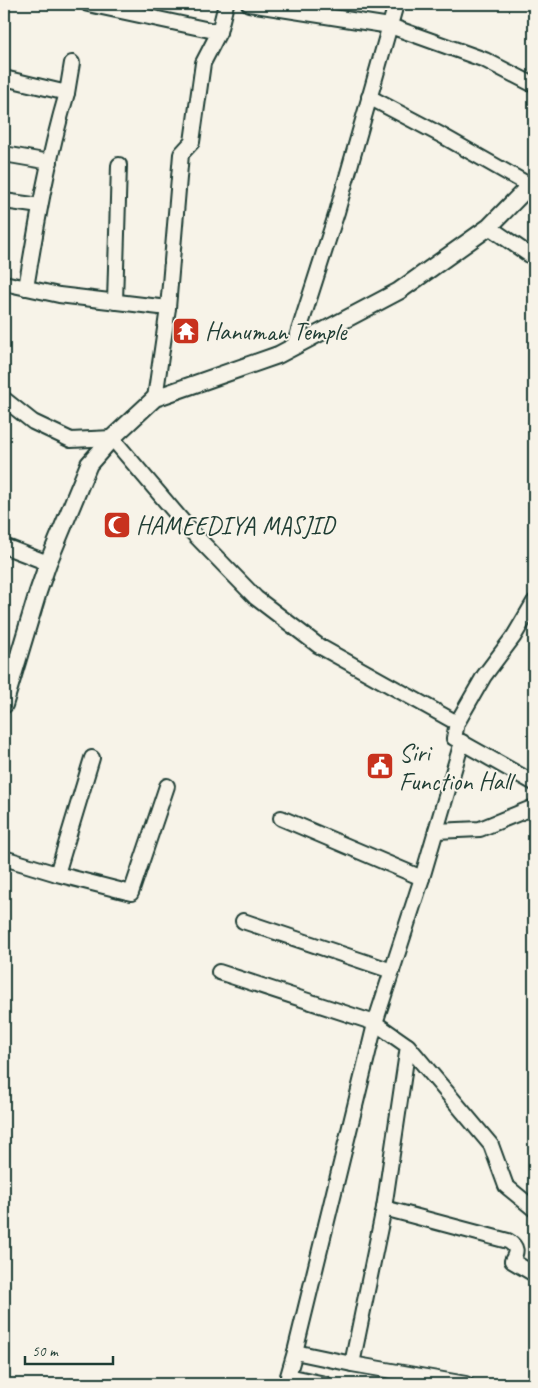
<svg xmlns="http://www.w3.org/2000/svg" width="538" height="1388" viewBox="0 0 538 1388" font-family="Caveat,sans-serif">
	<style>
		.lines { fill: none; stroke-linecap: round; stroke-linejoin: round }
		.minor-casing { stroke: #1f3d34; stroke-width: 18 }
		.tertiary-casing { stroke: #1f3d34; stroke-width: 20 }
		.minor { stroke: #f7f3e8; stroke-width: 14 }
		.tertiary { stroke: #f7f3e8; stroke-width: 16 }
		.labels { text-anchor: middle; stroke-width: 4; stroke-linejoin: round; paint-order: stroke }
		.poi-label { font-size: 25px; fill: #1f3d34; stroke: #f7f3e8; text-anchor: start }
	</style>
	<rect width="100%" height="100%" fill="#f7f3e8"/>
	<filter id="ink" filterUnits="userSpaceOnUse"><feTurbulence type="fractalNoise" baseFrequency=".02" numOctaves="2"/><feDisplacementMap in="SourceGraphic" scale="10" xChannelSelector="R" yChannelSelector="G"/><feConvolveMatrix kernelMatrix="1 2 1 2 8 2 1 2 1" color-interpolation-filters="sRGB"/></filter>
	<g filter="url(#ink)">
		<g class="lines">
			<g class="minor-casing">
				<g id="minor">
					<polyline points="88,4 219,32"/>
					<polyline points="249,4 390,26 485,60 534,85"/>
					<polyline points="4,78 67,93 72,63"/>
					<polyline points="369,97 441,135 529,185"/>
					<polyline points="4,154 50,162"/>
					<polyline points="4,201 40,206"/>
					<polyline points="489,227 534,258"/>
					<polyline points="4,283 59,295 168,308"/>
					<path d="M26 288C37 222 48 157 67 93"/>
					<polyline points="115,302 119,165"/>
					<polyline points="294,346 337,212 396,4"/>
					<polyline points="155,398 168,308 181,154 192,142 203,63 219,32 226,4"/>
					<polyline points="4,399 33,422 71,440 112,438 190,530 256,598 319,646 457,723 454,738 534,783"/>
					<polyline points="4,546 48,563"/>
					<polyline points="457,723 484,676 514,636 534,602"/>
					<polyline points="462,742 422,878 376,1020 295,1352 352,1364 466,1384"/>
					<polyline points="281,818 422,878"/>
					<polyline points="436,831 480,829 534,807"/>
					<polyline points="4,858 57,874 92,758"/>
					<polyline points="57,874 131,893 167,786"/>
					<polyline points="243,921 392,971"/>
					<polyline points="219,972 375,1023 408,1046 384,1208 352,1364"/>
					<polyline points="408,1046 491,1145 506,1186 534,1209"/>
					<path d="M384 1208 508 1241C518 1247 517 1252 512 1261L534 1274"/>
					<polyline points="295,1352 288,1376 325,1384"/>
				</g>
			</g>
			<g class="tertiary-casing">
				<polyline id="tertiary" points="4,705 38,592 48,563 89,464 112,438 155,398 278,355 399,291 489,227 534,181"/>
			</g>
			<use href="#minor" class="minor"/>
			<use href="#tertiary" class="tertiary"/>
		</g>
	</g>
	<defs>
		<g id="temple-square" transform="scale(1.4375)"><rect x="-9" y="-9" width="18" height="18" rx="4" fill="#c8321e" stroke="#f7f3e8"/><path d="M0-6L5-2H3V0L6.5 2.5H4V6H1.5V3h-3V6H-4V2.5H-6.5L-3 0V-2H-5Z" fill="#fff"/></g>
		<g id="mosque-square" transform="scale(1.4375)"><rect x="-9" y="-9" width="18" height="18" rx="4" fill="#c8321e" stroke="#f7f3e8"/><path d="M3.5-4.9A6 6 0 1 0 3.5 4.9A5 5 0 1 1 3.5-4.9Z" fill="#fff"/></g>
		<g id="civic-square" transform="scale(1.4375)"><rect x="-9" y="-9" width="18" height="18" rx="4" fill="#c8321e" stroke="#f7f3e8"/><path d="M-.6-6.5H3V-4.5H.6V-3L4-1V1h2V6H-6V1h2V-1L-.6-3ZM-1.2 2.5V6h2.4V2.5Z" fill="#fff"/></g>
	</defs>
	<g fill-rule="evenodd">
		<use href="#temple-square" x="186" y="331"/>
		<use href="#mosque-square" x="117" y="525"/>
		<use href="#civic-square" x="380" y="766"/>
	</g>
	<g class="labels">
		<g class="poi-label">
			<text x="205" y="340">Hanuman Temple</text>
			<text x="136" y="534">HAMEEDIYA MASJID</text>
			<text x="399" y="761">Siri<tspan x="399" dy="29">Function Hall</tspan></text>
		</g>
	</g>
	<rect width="538" height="1388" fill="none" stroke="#f7f3e8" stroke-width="20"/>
	<rect x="10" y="10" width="518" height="1368" fill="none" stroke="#1f3d34" stroke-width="2" filter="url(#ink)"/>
	<path d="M25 1356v8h88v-8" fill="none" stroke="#1f3d34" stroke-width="2.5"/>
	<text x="32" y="1356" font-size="15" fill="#1f3d34" stroke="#f7f3e8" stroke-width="4" paint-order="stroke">50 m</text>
</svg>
